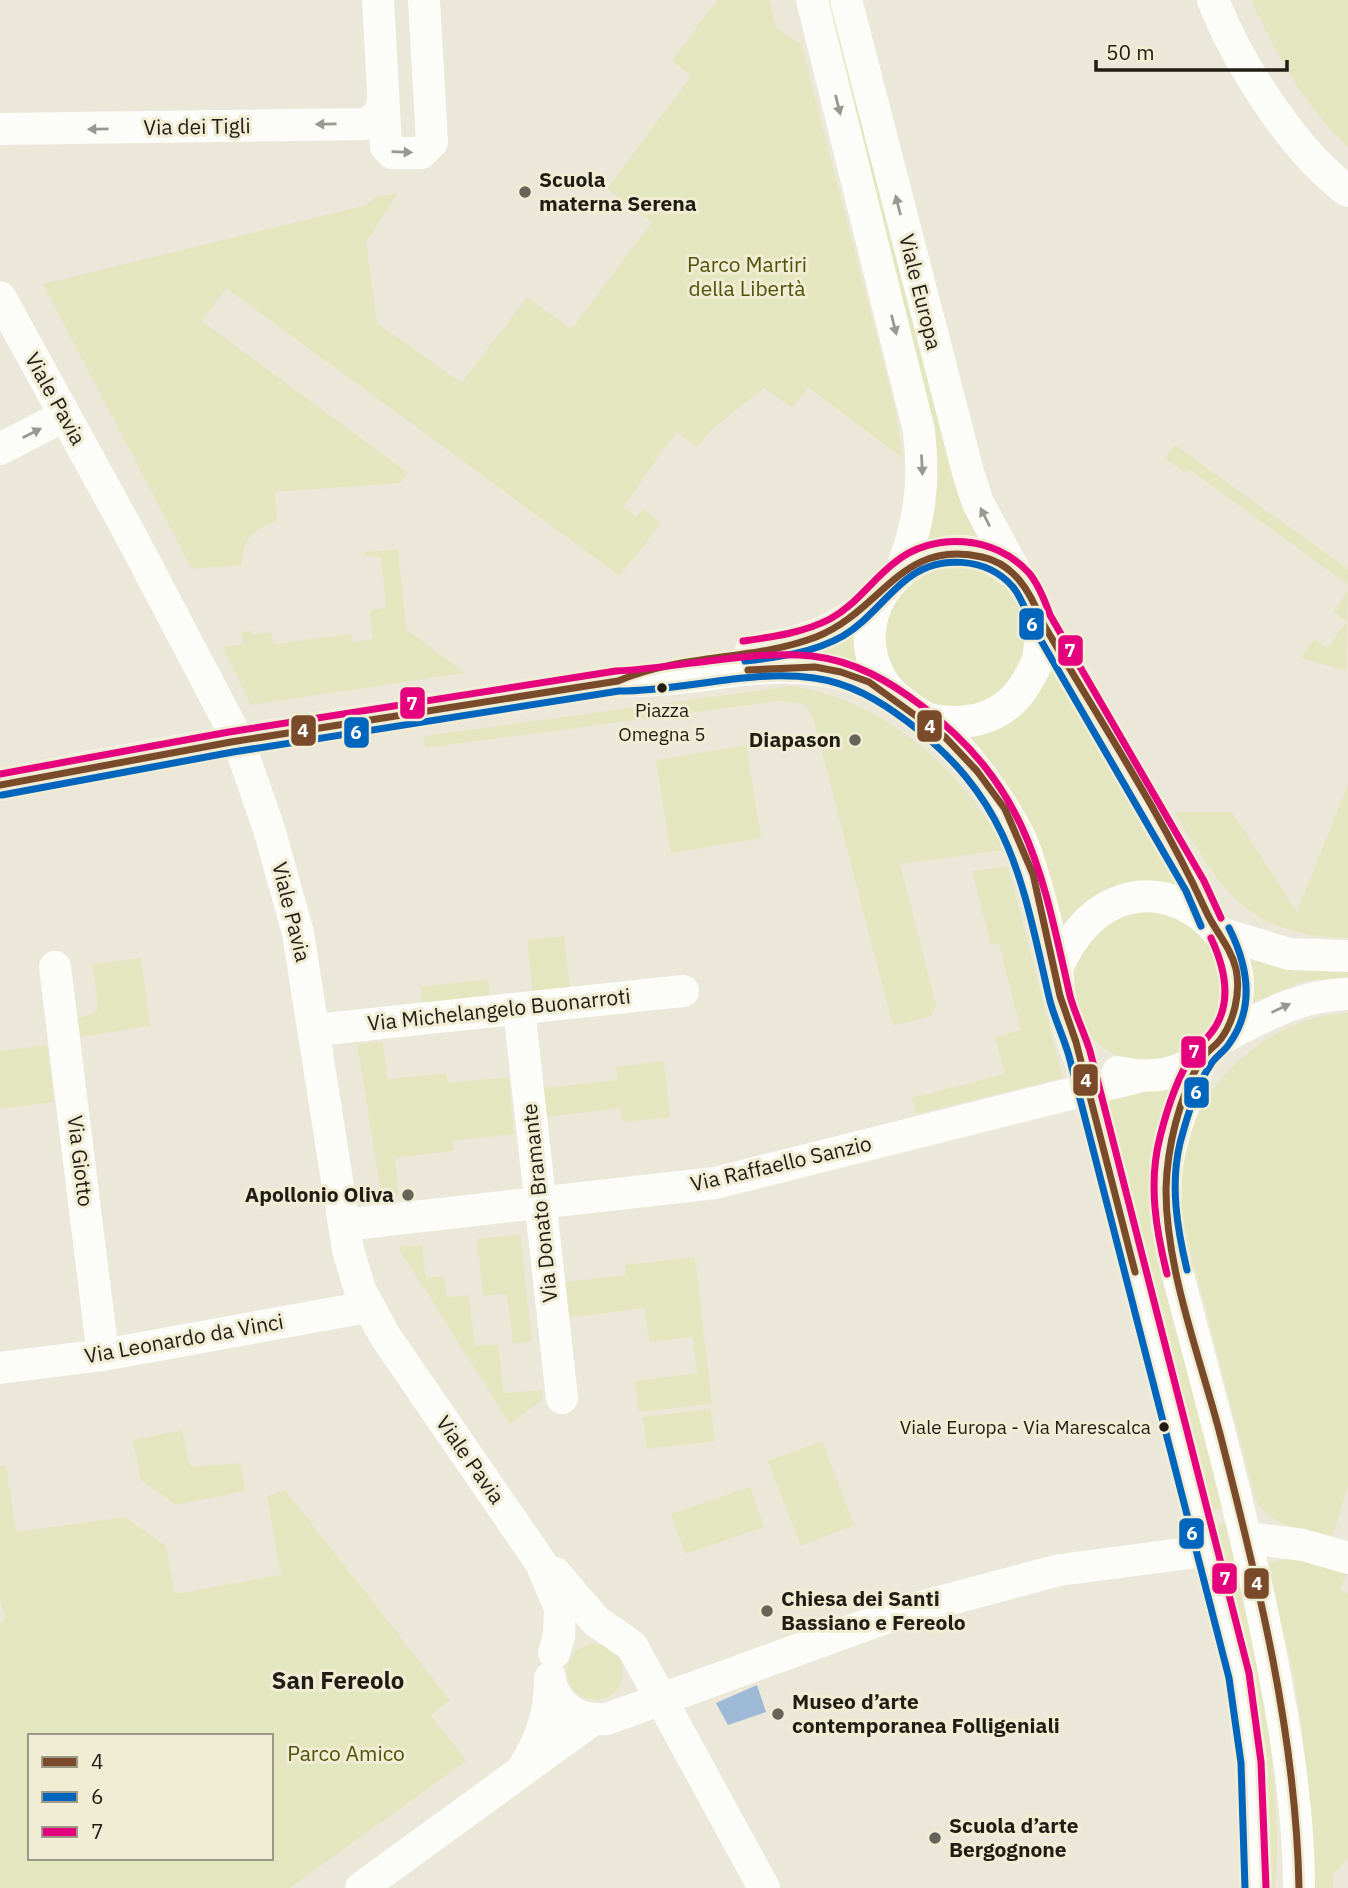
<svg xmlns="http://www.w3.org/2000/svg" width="1348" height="1888" viewBox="0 0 1348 1888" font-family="'IBM Plex Sans',sans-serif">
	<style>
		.green { fill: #e4e6c0; fill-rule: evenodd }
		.water { fill: #9db9d5 }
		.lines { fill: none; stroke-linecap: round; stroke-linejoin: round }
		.minor { stroke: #fcfcf9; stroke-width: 32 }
		.bus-1-casing { stroke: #f1ecd4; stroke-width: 12 }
		.bus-2-casing { stroke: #f1ecd4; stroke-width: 12 }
		.bus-3-casing { stroke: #f1ecd4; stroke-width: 12 }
		.bus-1 { stroke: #7a4b2a; stroke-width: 7 }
		.bus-2 { stroke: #0065bd; stroke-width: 7 }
		.bus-3 { stroke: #e5007d; stroke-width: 7 }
		.oneway { fill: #999892 }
		.poi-dot { fill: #666459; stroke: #f1ecd4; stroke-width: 2.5 }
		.bus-dot { fill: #1f1d14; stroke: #f1ecd4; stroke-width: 2.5 }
		.labels { text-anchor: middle; stroke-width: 6; stroke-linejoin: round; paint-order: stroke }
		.bus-label { font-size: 19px; fill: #1f1d14; stroke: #f1ecd4 }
		.street-label { font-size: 21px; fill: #1f1d14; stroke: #f1ecd4 }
		.poi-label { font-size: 21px; font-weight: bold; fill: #1f1d14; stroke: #f1ecd4; text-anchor: start }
		.park-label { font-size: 21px; fill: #4f530a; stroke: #f1ecd4 }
		.quarter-label { font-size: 24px; font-weight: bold; fill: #1f1d14; stroke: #f1ecd4 }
		.line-badge { stroke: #f1ecd4; stroke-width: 2.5 }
		.badge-label { font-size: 19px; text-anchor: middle; font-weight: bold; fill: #fff }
	</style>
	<rect width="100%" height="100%" fill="#ebe8da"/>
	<g class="green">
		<path d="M717 0H770L776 28 801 44 894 403 903 458 808 387 792 408 764 388 710 431 697 447 676 432 623 507 636 517 643 509 661 523 620 576 226 288 202 321 408 473 401 483 275 492 277 521C253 530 241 539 242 565L192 569 43 284 367 205 376 196 397 194 366 242 377 323 462 383 527 297 572 329 652 222 607 189 691 76 672 61Z"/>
		<path d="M822 0H831L945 443 964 512 981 544 928 539C936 504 939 473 935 437Z"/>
		<path d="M1251 0H1348V147C1304 106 1277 54 1251 0Z"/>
		<polygon points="1175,445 1348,569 1348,585 1189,469 1185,473 1165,458"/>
		<polygon points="398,549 406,629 465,673 251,705 223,647 243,644 241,632 252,631 252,635 272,632 274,644 351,634 352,642 373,639 370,611 386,607 381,557 365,556 365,552"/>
		<polygon points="963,563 1005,581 1030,626 1020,676 980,708 929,707 907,694 883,652 888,606 919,573"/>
		<polygon points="1348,590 1346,671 1301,658 1314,639 1327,648 1347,622 1333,611"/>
		<polygon points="854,634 858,663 817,653 820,649"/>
		<polygon points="1050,666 1176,882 1174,888 1109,892 1086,906 1063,930 1027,819 996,768 968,735"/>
		<path d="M791 686C881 698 964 770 1004 850L900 864 936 1006 931 1016 893 1026 813 717 804 704 779 701 425 748 423 736Z"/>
		<polygon points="746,745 761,838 671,853 656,760"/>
		<path d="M1348 785V938C1247 936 1222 891 1175 812H1232L1297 912Z"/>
		<polygon points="1008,866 1063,1078 916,1114 912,1098 1005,1074 995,1037 1021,1030 999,944 991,945 972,871"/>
		<circle cx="1147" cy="987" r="75"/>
		<polygon points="564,936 570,988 533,992 527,940"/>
		<polygon points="1242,952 1348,967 1348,977 1303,981 1250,1004"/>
		<polygon points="141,958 150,1026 80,1037 78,1019 98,1011 93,964"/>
		<polygon points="488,979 490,997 422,1004 421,987"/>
		<path d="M1348 1013V1485L1333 1536C1305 1529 1270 1528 1256 1500L1183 1223C1181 1196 1179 1169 1187 1143 1208 1072 1274 1017 1348 1013Z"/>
		<polygon points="383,1042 387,1079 446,1073 448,1083 509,1077 514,1134 453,1141 454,1151 395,1158 399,1196 382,1198 357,1044"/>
		<polygon points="47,1045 54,1102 0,1109 0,1051"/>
		<polygon points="664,1061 670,1117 623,1122 620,1108 547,1117 543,1088 617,1080 616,1067"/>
		<polygon points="1175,1082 1150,1157 1148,1192 1151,1230 1224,1508 1205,1512 1103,1100"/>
		<polygon points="520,1234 532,1341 513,1344 507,1294 483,1296 477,1239"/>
		<polygon points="422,1245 426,1278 444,1276 447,1297 469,1295 475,1346 498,1344 504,1393 542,1390 542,1400 510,1424 398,1247"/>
		<polygon points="695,1257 712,1404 639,1412 635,1381 697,1373 693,1337 649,1342 645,1308 568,1318 564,1282 626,1275 625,1265"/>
		<polygon points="711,1409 715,1441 647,1449 643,1417"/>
		<polygon points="182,1430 190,1467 240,1463 245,1491 176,1505 141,1480 133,1440"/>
		<polygon points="822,1441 854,1525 801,1546 768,1461"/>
		<path d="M6 1465 16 1532 125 1517 166 1546 175 1594 281 1575 267 1496 285 1490 450 1700 431 1715 466 1761 290 1888H0V1624L5 1618 0 1600V1466ZM30 1736H271V1858H30Z"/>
		<polygon points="750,1487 764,1527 685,1554 671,1514"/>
		<path d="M1226 1523 1250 1620C1249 1645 1259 1668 1263 1694 1273 1756 1281 1825 1275 1888H1267L1210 1526Z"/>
		<path d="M1288 1558 1318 1563 1348 1572 1340 1589 1348 1593V1859L1333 1875V1888H1312C1309 1808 1306 1727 1288 1649 1282 1624 1257 1588 1269 1564Z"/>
		<circle cx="595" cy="1672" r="28"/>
	</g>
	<polygon class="water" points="757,1685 766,1712 728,1725 716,1703"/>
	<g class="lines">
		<g class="minor">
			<polyline points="378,0 386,146 392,153 421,153 432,142 424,0"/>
			<path d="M812 0 919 431C925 482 920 522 901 570"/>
			<polyline points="846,0 968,472 978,503 1018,577 1032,597 1041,620 1195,886 1211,922"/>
			<path d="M1213 0C1237 62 1294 152 1348 191"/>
			<polyline points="0,129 364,124 376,119 383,104"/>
			<polyline points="0,297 131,536 238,740 269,829 298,933 348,1250 360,1290 385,1336 541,1563 560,1608 559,1636 554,1653"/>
			<polyline points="0,449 64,416"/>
			<path d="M1018 577C1004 566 989 555 971 552 906 542 849 608 877 671 887 695 905 704 925 718 944 733 963 751 977 771 995 795 1016 824 1026 853 1038 889 1048 928 1056 965 1058 976 1058 987 1060 997 1068 1028 1080 1057 1088 1088L1239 1676 1251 1762 1256 1888"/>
			<path d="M751 650C808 642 840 631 882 591"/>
			<path d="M924 718C967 728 1007 720 1029 678 1032 672 1037 665 1038 658 1041 647 1040 633 1041 620"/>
			<path d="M0 785C204 742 412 714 618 681 718 684 797 641 891 695"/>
			<polyline points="1220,933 1289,954 1348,956"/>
			<polyline points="55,967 103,1355"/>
			<path d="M1057 968C1129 808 1305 952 1211 1049 1185 1075 1153 1080 1118 1072"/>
			<polyline points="519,1009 562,1398"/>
			<polyline points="316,1030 683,991"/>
			<path d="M1220 1039C1263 1017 1299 995 1348 994"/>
			<path d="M1202 1058C1170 1139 1155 1170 1173 1257 1207 1385 1242 1511 1268 1640 1284 1722 1299 1804 1299 1888"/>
			<polyline points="344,1225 715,1183 1138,1077"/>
			<polyline points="0,1368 103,1355 367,1307"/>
			<polyline points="1247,1538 1303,1545 1348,1558"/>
			<polyline points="555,1573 596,1621 632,1646 764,1888"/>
			<path d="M550 1683C560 1710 578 1721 607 1719L902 1612 1059 1570 1205 1551"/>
			<path d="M524 1767C542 1738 550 1712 550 1678"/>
			<polyline points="361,1888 592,1720"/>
		</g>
		<g class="bus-1-casing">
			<g id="bus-1">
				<polyline points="748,670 815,667 841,672 869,682 945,737 977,771 1005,809 1033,874 1060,996 1076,1042 1135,1272"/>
				<path d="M0 785 231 742 618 681C684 653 753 661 816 637 882 611 901 538 982 557 1014 564 1030 591 1041 620 1096 715 1159 809 1205 909 1214 930 1231 947 1236 969 1241 992 1234 1022 1220 1040 1214 1047 1206 1052 1201 1060 1179 1097 1167 1147 1166 1190 1166 1270 1200 1357 1220 1434 1258 1582 1296 1734 1299 1888"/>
			</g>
		</g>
		<g class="bus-2-casing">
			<g id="bus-2">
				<path d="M745 661C779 657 813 653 843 636 868 621 884 597 907 579 938 554 987 557 1013 587 1022 598 1026 612 1032 625L1186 891 1201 926"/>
				<path d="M2 795 233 752 619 691C684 691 749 669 814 678 850 683 879 700 908 722 1013 802 1022 882 1050 1001 1055 1020 1064 1038 1069 1056L1229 1678 1241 1763 1245 1888"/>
				<path d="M1187 1270C1177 1228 1170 1185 1180 1143 1187 1117 1196 1086 1211 1064 1216 1056 1224 1052 1229 1044 1255 1008 1248 966 1229 928"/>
			</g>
		</g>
		<g class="bus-3-casing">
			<g id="bus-3">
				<path d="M743 641C772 637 803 633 830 619 856 605 871 581 894 563 933 531 995 535 1029 573 1039 585 1045 601 1050 615L1204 881 1221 918"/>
				<path d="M0 774 229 732 616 671C681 668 747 650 812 656 855 661 889 681 922 706 1029 788 1042 873 1070 996 1075 1014 1084 1032 1090 1051L1249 1673 1261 1762 1266 1888"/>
				<path d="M1167 1274C1156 1230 1148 1183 1160 1137 1167 1109 1177 1078 1193 1053 1198 1045 1206 1040 1211 1033 1234 1004 1225 968 1211 938"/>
			</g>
		</g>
		<use href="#bus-1" class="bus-1"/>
		<use href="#bus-2" class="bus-2"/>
		<use href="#bus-3" class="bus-3"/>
	</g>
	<defs><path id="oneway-solid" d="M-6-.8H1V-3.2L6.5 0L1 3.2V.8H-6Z" transform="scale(1.75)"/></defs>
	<g class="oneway">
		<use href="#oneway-solid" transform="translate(838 105) rotate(76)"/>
		<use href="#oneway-solid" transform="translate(326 124) rotate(179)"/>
		<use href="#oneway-solid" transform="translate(98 129) rotate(179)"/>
		<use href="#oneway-solid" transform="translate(402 152) rotate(2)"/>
		<use href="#oneway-solid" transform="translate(898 205) rotate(-104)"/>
		<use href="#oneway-solid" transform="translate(894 325) rotate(76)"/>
		<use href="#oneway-solid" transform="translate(32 433) rotate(-27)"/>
		<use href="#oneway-solid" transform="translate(922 465) rotate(87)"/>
		<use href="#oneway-solid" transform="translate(985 517) rotate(-117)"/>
		<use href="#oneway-solid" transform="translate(1281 1008) rotate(-25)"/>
	</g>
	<g class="poi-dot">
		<circle cx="525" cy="192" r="7"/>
		<circle cx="855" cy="740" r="7"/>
		<circle cx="408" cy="1195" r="7"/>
		<circle cx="767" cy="1611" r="7"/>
		<circle cx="778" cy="1714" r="7"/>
		<circle cx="935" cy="1838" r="7"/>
	</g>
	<g class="bus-dot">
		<circle cx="662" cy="688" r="6"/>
		<circle cx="1164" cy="1427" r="6"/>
	</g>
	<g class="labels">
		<g class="bus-label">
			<text x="662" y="717">Piazza<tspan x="662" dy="24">Omegna 5</tspan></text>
			<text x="1151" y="1434" text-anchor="end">Viale Europa - Via Marescalca</text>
		</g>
		<g class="street-label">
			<text transform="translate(197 127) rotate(-1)" y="7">Via dei Tigli</text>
			<text transform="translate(920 292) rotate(76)" y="7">Viale Europa</text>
			<text transform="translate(55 399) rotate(61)" y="7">Viale Pavia</text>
			<text transform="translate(291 912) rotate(76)" y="7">Viale Pavia</text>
			<text transform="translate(499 1010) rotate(-6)" y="7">Via Michelangelo Buonarroti</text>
			<text transform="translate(80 1161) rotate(83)" y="7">Via Giotto</text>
			<text transform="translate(781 1164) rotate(-13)" y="7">Via Raffaello Sanzio</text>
			<text transform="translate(540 1203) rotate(-96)" y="7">Via Donato Bramante</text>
			<text transform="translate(184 1339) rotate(-10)" y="7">Via Leonardo da Vinci</text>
			<text transform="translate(470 1460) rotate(55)" y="7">Viale Pavia</text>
		</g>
		<g class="poi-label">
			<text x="539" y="187">Scuola<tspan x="539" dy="24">materna Serena</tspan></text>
			<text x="841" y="747" text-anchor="end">Diapason</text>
			<text x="394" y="1202" text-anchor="end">Apollonio Oliva</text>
			<text x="781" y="1606">Chiesa dei Santi<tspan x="781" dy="24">Bassiano e Fereolo</tspan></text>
			<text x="792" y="1709">Museo d’arte<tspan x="792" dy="24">contemporanea Folligeniali</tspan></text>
			<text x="949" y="1833">Scuola d’arte<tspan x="949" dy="24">Bergognone</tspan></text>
		</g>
		<g class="park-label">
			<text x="747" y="272">Parco Martiri<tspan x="747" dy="24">della Libertà</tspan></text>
			<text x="346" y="1761">Parco Amico</text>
		</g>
		<g class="quarter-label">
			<text x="338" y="1689">San Fereolo</text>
		</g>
	</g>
	<g class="line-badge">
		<rect x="1018" y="607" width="27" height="34" rx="7" fill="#0065bd"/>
		<rect x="1057" y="634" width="27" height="33" rx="7" fill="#e5007d"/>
		<rect x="399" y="686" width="27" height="34" rx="7" fill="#e5007d"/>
		<rect x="916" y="709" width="27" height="34" rx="7" fill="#7a4b2a"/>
		<rect x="290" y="714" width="27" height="33" rx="7" fill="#7a4b2a"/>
		<rect x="343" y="716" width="27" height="33" rx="7" fill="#0065bd"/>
		<rect x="1180" y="1035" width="27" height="34" rx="7" fill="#e5007d"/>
		<rect x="1072" y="1063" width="27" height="34" rx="7" fill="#7a4b2a"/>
		<rect x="1183" y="1076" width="27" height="33" rx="7" fill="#0065bd"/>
		<rect x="1178" y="1517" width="27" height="33" rx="7" fill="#0065bd"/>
		<rect x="1211" y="1562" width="27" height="33" rx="7" fill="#e5007d"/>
		<rect x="1243" y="1567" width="27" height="33" rx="7" fill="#7a4b2a"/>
	</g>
	<g class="badge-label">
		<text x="1032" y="631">6</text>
		<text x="1070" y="657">7</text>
		<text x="412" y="710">7</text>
		<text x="930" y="733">4</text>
		<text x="303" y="737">4</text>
		<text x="356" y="739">6</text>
		<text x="1194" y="1058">7</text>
		<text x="1086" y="1087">4</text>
		<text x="1196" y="1099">6</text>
		<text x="1192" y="1540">6</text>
		<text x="1225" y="1585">7</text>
		<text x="1257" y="1590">4</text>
	</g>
	<rect x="28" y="1734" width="245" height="126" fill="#f1ecd4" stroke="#9d9987" stroke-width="2"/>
	<rect x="42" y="1757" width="35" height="10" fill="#7a4b2a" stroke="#9d9987" stroke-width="2"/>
	<text x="91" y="1769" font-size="21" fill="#1f1d14">4</text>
	<rect x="42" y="1792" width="35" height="10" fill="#0065bd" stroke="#9d9987" stroke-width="2"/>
	<text x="91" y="1804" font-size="21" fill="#1f1d14">6</text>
	<rect x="42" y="1827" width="35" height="10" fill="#e5007d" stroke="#9d9987" stroke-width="2"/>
	<text x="91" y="1839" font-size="21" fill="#1f1d14">7</text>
	<path d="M1096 60v10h191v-10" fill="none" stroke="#1f1d14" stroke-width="3.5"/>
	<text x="1106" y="60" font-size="21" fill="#1f1d14" stroke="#f1ecd4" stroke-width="5" paint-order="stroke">50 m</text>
</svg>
